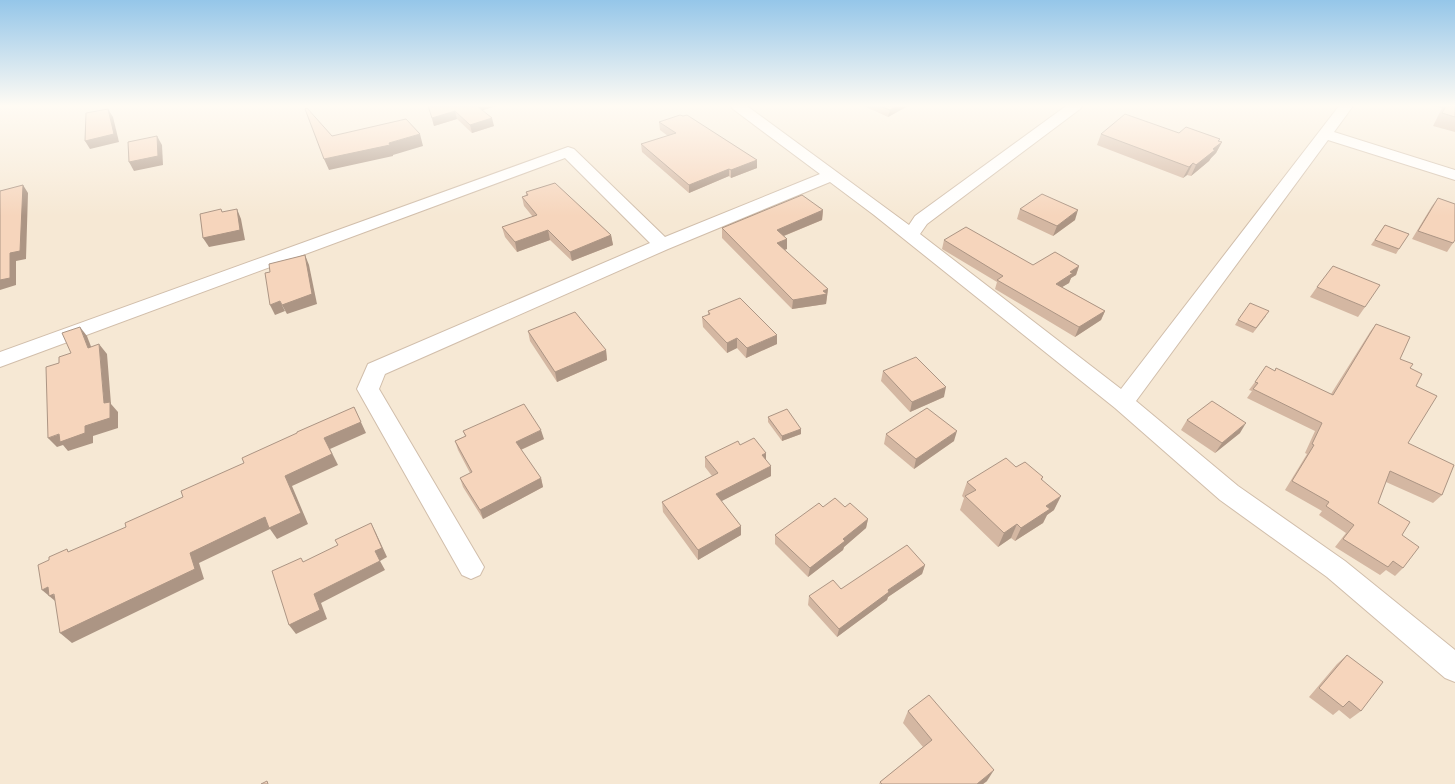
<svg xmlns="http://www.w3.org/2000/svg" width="1455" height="784" viewBox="0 0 1455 784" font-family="'Archivo Narrow',sans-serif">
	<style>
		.residential { fill: #f6e8d4 }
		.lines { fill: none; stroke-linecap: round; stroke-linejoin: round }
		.minor-casing { stroke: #d1beab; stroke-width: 2 }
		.minor { fill: #fff; fill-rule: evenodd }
		.wall { fill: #d4b7a2 }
		.shaded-wall { fill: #ac9584 }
		.building { fill: #f6d5bc; stroke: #ac9584 }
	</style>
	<rect width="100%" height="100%" fill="#fef6e7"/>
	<rect class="residential" x="0" y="106" width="1455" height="678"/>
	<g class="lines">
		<g class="minor-casing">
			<polygon id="minor" points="731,106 747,106 909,225 915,216 1066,106 1082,106 1080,109 927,224 920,234 1121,389 1339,106 1353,106 1334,132 1455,170 1455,180 1328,140 1136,401 1238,486 1345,561 1455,650 1455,682 1445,678 1327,577 1220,500 1115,408 874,215 830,182 668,249 385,374 379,389 484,567 480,575 471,579 462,575 357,389 368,364 650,243 565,158 0,367 0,352 568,147 574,149 665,237 820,174 733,109"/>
		</g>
		<use href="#minor" class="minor"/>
	</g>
	<g class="wall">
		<polygon points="428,106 496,106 482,110 494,126 472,133 457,119 434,126"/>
		<polygon points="864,106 908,106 888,117"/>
		<polygon points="1433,106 1455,106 1455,132 1433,126 1442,108"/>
		<polygon points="659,122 757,168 731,178 729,176 689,193 642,152 641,144 668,136 660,130"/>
		<polygon points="1179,133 1222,142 1216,153 1211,158 1209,161 1191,176 1187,175 1183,178 1097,145 1101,134"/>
		<polygon points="526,192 611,235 613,245 572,261 550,240 517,252 505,237 502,227 533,217 524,206 522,197 526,195"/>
		<polygon points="1438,198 1453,243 1447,252 1412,239 1432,206"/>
		<polygon points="1020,209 1075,220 1053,236 1017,219"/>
		<polygon points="823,210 822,220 784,236 787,239 787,249 784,250 828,289 826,304 792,309 722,238 722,228"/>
		<polygon points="1385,225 1399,249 1396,254 1371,245"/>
		<polygon points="944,240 1033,265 1079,266 1076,275 1071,278 1069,283 1062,287 1105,311 1101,320 1075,337 995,289 997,282 942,249"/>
		<polygon points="1317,287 1365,307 1358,317 1310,297"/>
		<polygon points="708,311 777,344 746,358 737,348 727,353 703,327 702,317 708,315"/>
		<polygon points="1266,316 1253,333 1235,325 1238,320"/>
		<polygon points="1376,324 1400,359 1410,368 1416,386 1408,443 1442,495 1433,503 1386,482 1378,503 1402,535 1403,568 1395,576 1386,570 1380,575 1335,547 1346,533 1319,515 1322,511 1285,490 1307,454 1305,453 1315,431 1247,398 1252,391 1249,390 1255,382 1275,370 1331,394 1370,332"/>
		<polygon points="528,331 606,350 607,360 557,382 530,341"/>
		<polygon points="883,371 944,397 910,412 881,381"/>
		<polygon points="768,417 801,429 801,434 782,441 768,422"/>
		<polygon points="1187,420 1240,433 1215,453 1181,430"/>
		<polygon points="463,431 544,439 521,450 541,478 543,487 483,519 463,487 460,478 470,473 458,450 455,441 465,436"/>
		<polygon points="886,434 954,441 914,469 884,444"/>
		<polygon points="740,445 766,453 766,460 771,476 721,501 741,526 741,535 698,560 663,512 662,502 712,476 705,467 705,457"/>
		<polygon points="1016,467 1043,477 1042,480 1054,510 1047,515 1043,523 1015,541 1011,538 998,547 960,510 964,498 962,496 967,482"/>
		<polygon points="823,507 845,507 868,519 866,528 844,547 843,550 808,577 775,544 775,535"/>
		<polygon points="925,565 922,574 888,597 887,600 837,637 808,605 809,596 841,589"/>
		<polygon points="1347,655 1361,711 1350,719 1339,710 1333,715 1309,697 1337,664"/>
		<polygon points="908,711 987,781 983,784 879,784 880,782 923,747 903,723"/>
	</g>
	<g class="shaded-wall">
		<polygon points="476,106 496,106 477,112"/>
		<polygon points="897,106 908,106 888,117 890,110"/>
		<polygon points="108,109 113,117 119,142 90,149 85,141"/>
		<polygon points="455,111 457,119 434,126 432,118"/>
		<polygon points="492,118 494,126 472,133 470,125"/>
		<polygon points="420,134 423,146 393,155 393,156 329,170 324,159 389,143"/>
		<polygon points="157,136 162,145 163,165 134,171 129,162"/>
		<polygon points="1220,139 1216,147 1222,142 1216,153 1211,158 1209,161 1191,176 1196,165"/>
		<polygon points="757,160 757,168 731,178 731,170"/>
		<polygon points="1193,163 1187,175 1183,178 1189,167"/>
		<polygon points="729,169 729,176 689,193 689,185"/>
		<polygon points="23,185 28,193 26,259 16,261 16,285 0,290 0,280 10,253"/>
		<polygon points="237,209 241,219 245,240 209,247 203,238"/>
		<polygon points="823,210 822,220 776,239 777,230"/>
		<polygon points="1078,210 1075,220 1053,236 1057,226"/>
		<polygon points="548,230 550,240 517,252 515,242"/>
		<polygon points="611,235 613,245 572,261 570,252"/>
		<polygon points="787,239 787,249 777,253 777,243"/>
		<polygon points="305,255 309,265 317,304 287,314 282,305"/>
		<polygon points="1079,266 1076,275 1071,278 1069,283 1052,293 1056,284 1070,272"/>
		<polygon points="828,289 826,304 792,309 793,300"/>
		<polygon points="280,301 285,311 275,315 270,305"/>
		<polygon points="1105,311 1101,320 1075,337 1079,327"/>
		<polygon points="80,327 87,336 95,357 88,348"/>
		<polygon points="777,335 777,344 746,358 747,348"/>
		<polygon points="737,338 737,348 727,353 727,343"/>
		<polygon points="99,344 107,354 111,404 118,412 118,428 93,436 93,443 68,451 63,445 57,447 48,438 85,426 104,403"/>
		<polygon points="606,350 607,360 557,382 555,372"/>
		<polygon points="946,387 944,397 910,412 912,402"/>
		<polygon points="354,407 366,433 330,449 338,465 292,486 308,524 277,539 270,529 199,563 204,579 72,643 60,633 190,553 324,438"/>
		<polygon points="1246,423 1240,433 1215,453 1222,443"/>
		<polygon points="801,429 801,434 782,441 782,436"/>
		<polygon points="541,430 544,439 518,451 516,442"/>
		<polygon points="957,431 954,441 914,469 916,459"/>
		<polygon points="766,453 766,463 762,455"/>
		<polygon points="771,466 771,476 716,504 716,494"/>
		<polygon points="541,478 543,487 483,519 480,510"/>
		<polygon points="1061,496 1054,510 1047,515 1043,523 1015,541 1021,528 1046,506"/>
		<polygon points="868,519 866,528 844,547 843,550 808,577 810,568 843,539"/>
		<polygon points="371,523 376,533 387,557 380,561 385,570 321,603 327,619 296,634 289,625 314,594 375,551"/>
		<polygon points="1017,524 1011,538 998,547 1004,533"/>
		<polygon points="741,526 741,535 698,560 698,550"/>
		<polygon points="925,565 922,574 888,597 887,600 837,637 839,629 888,590"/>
		<polygon points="48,587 61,606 42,590"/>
		<polygon points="994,770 987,781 983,784 977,784"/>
	</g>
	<g class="building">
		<polygon points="428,106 477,106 492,118 470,125 455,111 432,118"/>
		<polygon points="880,106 897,106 890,110"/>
		<polygon points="1446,106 1455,106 1455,117 1442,113"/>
		<polygon points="307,108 332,136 406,119 420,134 389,143 390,145 324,159 305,109"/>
		<polygon points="108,109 114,134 85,141 86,113"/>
		<polygon points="1125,114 1179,133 1186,127 1220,139 1218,141 1222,142 1213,149 1215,150 1196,165 1193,163 1189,167 1101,134"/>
		<polygon points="680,115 683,116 687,115 757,160 731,170 729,169 689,185 641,144 676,133 659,122"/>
		<polygon points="157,136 158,156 129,162 128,142"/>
		<polygon points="555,183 611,235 570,252 548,230 515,242 502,227 537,215 522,197 528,195 526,192"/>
		<polygon points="23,185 20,251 10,253 10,278 0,280 0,191"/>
		<polygon points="1042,194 1078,210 1057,226 1020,209"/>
		<polygon points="802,195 823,210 777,230 787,239 777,243 828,289 823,291 827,294 793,300 722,228"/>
		<polygon points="1438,198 1455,204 1455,240 1453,243 1418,231"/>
		<polygon points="221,209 222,212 237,209 240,230 203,238 200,214"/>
		<polygon points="1385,225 1409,234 1399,249 1375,240"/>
		<polygon points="966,227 1033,265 1055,252 1079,266 1070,272 1073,273 1056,284 1105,311 1079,327 997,280 1003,276 944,240"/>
		<polygon points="305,255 312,294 282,305 280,301 270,305 265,273 270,272 269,264"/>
		<polygon points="1333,266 1380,285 1365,307 1317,287"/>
		<polygon points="740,298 777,335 747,348 737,338 727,343 702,317 710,314 708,311"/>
		<polygon points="1250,303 1269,311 1256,328 1238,320"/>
		<polygon points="575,312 606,350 555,372 528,331"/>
		<polygon points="1376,324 1410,337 1400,359 1413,364 1410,368 1422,374 1416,386 1437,396 1408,443 1454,465 1442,495 1390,471 1378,503 1410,522 1402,535 1419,547 1403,568 1393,561 1388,567 1343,539 1354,525 1326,506 1329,502 1292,481 1314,445 1312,444 1322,423 1253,389 1258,383 1255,382 1266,366 1275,371 1276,368 1333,395"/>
		<polygon points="80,327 88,348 99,344 104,403 110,402 110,418 85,426 85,433 60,442 59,434 48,438 46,367 59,363 59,357 71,353 62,333"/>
		<polygon points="916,357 946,387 912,402 883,371"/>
		<polygon points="1212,401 1246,423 1222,443 1187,420"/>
		<polygon points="524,404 541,430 516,442 541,478 480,510 460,478 472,472 455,441 466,436 463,431"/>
		<polygon points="354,407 361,422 324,438 332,454 285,476 301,513 269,528 265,517 190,553 195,569 60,633 54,594 49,596 48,587 42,590 38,565 49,560 49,557 67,549 68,552 126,527 125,523 183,497 181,491 244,463 242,458 297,433 297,432"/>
		<polygon points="927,408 957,431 916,459 886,434"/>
		<polygon points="787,409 801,429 782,436 768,417"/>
		<polygon points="754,438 766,453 762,455 771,466 716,494 741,526 698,550 662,502 718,473 705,457 738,441 740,445"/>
		<polygon points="1006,458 1016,467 1025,462 1043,477 1041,479 1061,496 1046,506 1050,509 1021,528 1017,524 1004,533 965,496 976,490 967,482"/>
		<polygon points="835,498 845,507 850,503 868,519 843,539 845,541 810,568 775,535 819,503 823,507"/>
		<polygon points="371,523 382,548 375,551 380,561 314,594 320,610 289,625 272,571 301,558 303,562 338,545 335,540"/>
		<polygon points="907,545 925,565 888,590 889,592 839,629 809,596 833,580 841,589"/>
		<polygon points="1347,655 1383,682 1361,711 1349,701 1343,707 1319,688"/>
		<polygon points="929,695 994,770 977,784 882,784 880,782 932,740 908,711"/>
		<polygon points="267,781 268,784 261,784"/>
	</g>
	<linearGradient id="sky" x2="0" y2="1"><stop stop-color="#95c6e9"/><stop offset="0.49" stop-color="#fffbf4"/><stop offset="1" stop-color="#fffbf4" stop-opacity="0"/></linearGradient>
	<rect width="1455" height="216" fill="url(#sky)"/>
</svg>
